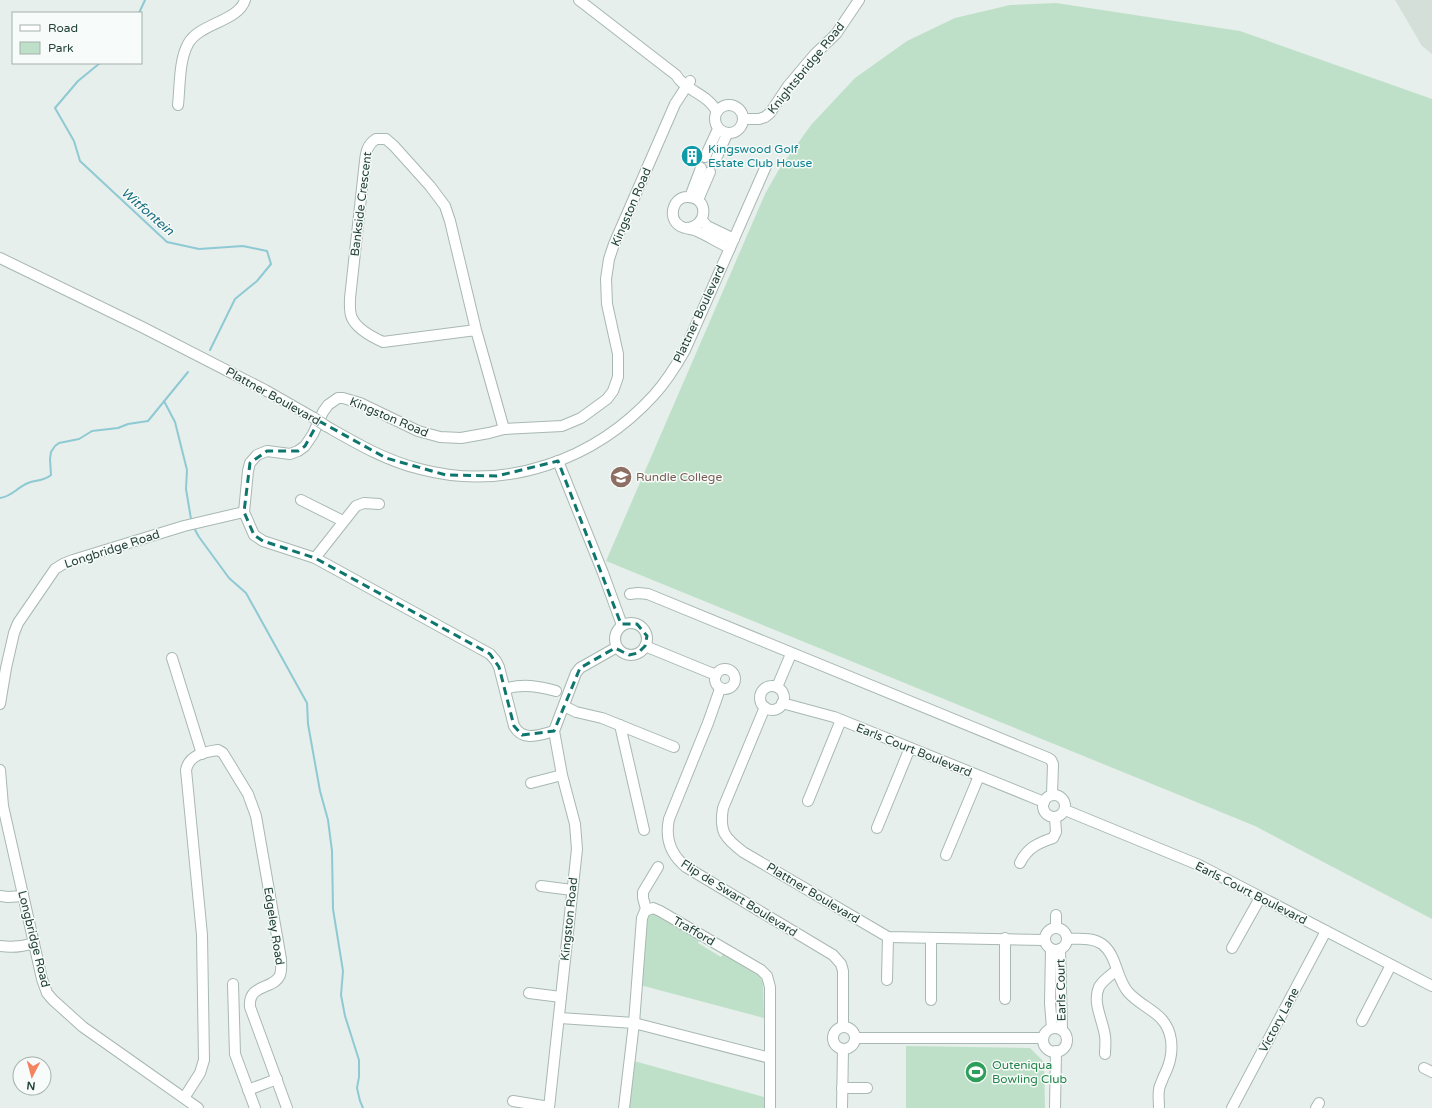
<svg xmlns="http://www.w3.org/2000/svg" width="1432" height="1108" viewBox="0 0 1432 1108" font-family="'Varela Round',sans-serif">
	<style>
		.built { fill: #d4dfda }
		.green { fill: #bfe0c8 }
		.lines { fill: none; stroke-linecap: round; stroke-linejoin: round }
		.stream { stroke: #8ec9d4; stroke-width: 2 }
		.minor-casing { stroke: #a8b8b2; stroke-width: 12 }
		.minor { stroke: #fff; stroke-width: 10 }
		.minor-bridge-casing { stroke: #a8b8b2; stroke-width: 12; stroke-linecap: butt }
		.minor-bridge { stroke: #fff; stroke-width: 10 }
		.marked { fill: none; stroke: #0f766e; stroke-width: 3; stroke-dasharray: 8 5; stroke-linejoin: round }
		.labels { text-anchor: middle; stroke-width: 3; stroke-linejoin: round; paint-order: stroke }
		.street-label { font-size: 12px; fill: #24423a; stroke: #f7fbf9 }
		.culture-label { font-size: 12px; fill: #0d838f; stroke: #f7fbf9; text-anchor: start }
		.education-label { font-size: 12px; fill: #785e54; stroke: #f7fbf9; text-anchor: start }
		.leisure-label { font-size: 12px; fill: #27864d; stroke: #f7fbf9; text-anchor: start }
		.water-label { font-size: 13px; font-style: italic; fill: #1c6f80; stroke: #f7fbf9 }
	</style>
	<rect width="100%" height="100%" fill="#e6efeb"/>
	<polygon class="built" points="1395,0 1432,0 1432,54 1422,46"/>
	<g class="green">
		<polygon points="1056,3 1240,31 1432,99 1432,919 1255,826 606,561 765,194 778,171 811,125 855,78 907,41 955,18 1010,5"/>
		<polygon points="652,912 699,940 698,943 721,957 723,954 759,976 763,982 764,1018 640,985 646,918"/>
		<polygon points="906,1046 1030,1048 1044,1062 1045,1108 906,1108"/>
		<polygon points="634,1061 764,1097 764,1108 629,1108"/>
	</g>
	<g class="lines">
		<g class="stream">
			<polyline points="139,13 145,0"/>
			<polyline points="100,63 78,81 55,108 74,141 80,161 167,242 199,249 243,246 267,251 271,264 257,281 235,299 210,350"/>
			<polyline points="164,401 175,422 187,470 186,489 191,519"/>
			<path d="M0 498C13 496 16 488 28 483 36 480 44 481 51 475L50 459 51 452 55 446 59 443 79 439 92 431 118 428 128 424 148 421 188 372"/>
			<polyline points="194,528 199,537 229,578 246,593 307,703 308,724 320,791 328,820 332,851 333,909 343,971 341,995 345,1016 359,1060 359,1077 357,1088 360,1101 363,1108"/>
		</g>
		<g class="minor-casing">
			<g id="minor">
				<path d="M579 0 676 75C682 86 696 91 706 99 710 102 714 107 717 111"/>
				<circle cx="729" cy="119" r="14"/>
				<path d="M178 105C180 87 179 60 188 44 199 23 238 22 245 0"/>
				<polyline points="743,119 759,119 765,117 770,113 788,86 815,54 836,34 859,0"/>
				<polyline points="705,157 718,129"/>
				<polyline points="715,161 727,134"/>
				<polyline points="690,197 701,168"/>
				<polyline points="698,200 710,172"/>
				<polyline points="702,220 707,226 734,239"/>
				<path d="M686 228C709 227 709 196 687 197 673 197 667 218 680 226 685 229 692 229 697 231 708 236 719 243 730 248"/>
				<polyline points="0,258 142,327 265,390 314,418"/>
				<path d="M476 330 383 342C372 337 357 329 352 318 349 312 350 304 350 298L365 161C366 151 368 144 376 139H386L394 146 430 186 445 206 450 221 476 330 504 429"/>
				<path d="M326 426C356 443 386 461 420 469 506 492 595 460 654 395 666 382 676 366 685 350L766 166"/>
				<polyline points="558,461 603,573 622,625"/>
				<polyline points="301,500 343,521"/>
				<polyline points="315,558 356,506 364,503 379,504"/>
				<polyline points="630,594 638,593 648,594 1048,758 1051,760 1053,764 1052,795"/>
				<circle cx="631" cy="639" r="16"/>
				<polyline points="645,646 716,675"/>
				<polyline points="172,658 202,754"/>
				<circle cx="725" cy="679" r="10"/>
				<circle cx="772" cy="698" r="12"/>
				<polyline points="777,687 791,654"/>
				<path d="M505 689C522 683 539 686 556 691"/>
				<path d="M720 689 708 723 669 819C665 838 670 854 686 867L833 955 841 964 843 971V1026"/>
				<polyline points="782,703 834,717 1044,802"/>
				<polyline points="0,704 6,668 14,633 18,623 55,569 63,564 73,560 184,526 244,512"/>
				<polyline points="564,706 576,712 602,718 674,747"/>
				<path d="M765 707 723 808C719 832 725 838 743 852L888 937 1044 940"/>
				<polyline points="620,725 644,830"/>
				<path d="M554 731C539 735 523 742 514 726L499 667 496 661 490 654 315 558 263 541 254 535 244 512 248 471 250 463 257 455 267 451 290 454 298 451 305 446 313 434 323 412 328 405 338 398H343L360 403 418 431 440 437 461 438 489 433 504 429 562 426 581 418 607 399 613 391 618 377V354L607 304 606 279 609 259 614 244 675 104 690 81"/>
				<polyline points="0,770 3,806 42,979 47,993 53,1000 83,1027 198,1108"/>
				<polyline points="531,783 562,775"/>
				<circle cx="1054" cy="806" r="11"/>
				<polyline points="808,801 841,720"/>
				<polyline points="1065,810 1199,865 1432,986"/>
				<polyline points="877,828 910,748"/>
				<polyline points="946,855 979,776"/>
				<path d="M1020 863C1027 848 1038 843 1053 838L1056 832 1055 817"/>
				<polyline points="541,886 572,890"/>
				<polyline points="0,896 8,897 23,896"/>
				<polyline points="646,909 643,898 643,892 658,867"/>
				<polyline points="1056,915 1056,928"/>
				<circle cx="1056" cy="939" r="11"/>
				<polyline points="931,938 931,1000"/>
				<polyline points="1005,938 1005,999"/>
				<path d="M1067 939C1079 939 1092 937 1102 944 1117 955 1116 978 1128 992 1144 1010 1167 1012 1171 1040 1173 1055 1169 1066 1163 1078 1162 1082 1159 1086 1159 1090 1158 1095 1159 1102 1159 1108"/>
				<path d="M0 946C13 948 22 947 34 943"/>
				<polyline points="1232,948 1260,898"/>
				<polyline points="1060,949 1062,1030"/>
				<polyline points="1051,950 1050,1003 1052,1028"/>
				<polyline points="887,980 888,937"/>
				<polyline points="233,984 235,1054 255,1108"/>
				<polyline points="529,993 561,997"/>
				<polyline points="560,1018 634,1023 770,1058"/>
				<polyline points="1362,1021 1391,965"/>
				<circle cx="844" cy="1038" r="11"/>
				<circle cx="1055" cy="1040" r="12"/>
				<polyline points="856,1038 1043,1038"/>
				<path d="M1105 1054C1105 1048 1106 1042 1105 1036 1103 1020 1092 1003 1099 987 1103 980 1111 975 1117 970"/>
				<polyline points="1424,1068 1432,1072"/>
				<polyline points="842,1088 867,1088"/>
				<polyline points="248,1090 277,1079"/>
				<path d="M184 1098 200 1073 204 1060 202 935 186 770C189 755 204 752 218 750L223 753 248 794 256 816 281 959C281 965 282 970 280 975 274 990 248 983 250 1007L287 1108"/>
				<polyline points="513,1101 549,1107"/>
				<polyline points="549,1108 577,849 575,824 562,775 554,731 576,673 580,668 617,647"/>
				<polyline points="624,1108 634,1023 642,918 645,911 653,908 660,911 761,970 767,976 770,987 770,1108"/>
				<polyline points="842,1108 843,1049"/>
				<polyline points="1055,1108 1056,1051"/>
				<polyline points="1232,1108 1326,931"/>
				<polyline points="1316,1108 1319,1103"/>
			</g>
		</g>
		<use href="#minor" class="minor"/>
		<g class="minor-bridge-casing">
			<polyline id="minor-bridge" points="314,418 326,426"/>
		</g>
		<use href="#minor-bridge" class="minor-bridge"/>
	</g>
	<path class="marked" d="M319 421 386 458 446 475 497 476 558 461 621 624H637L647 636 645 646 638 653 629 655 615 648 580 668 554 731 522 735 514 726 499 667 490 654 315 558 263 541 254 535 244 512 250 463 267 451H298L305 446Z"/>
	<defs>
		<g id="building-disc" transform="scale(1.15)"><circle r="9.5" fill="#0f9aa8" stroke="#f7fbf9"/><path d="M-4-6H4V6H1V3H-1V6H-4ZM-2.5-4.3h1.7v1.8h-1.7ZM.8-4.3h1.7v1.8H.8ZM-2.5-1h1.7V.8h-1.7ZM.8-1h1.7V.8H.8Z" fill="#fff"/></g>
		<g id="school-disc" transform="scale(1.15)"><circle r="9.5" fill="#8d6e63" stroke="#f7fbf9"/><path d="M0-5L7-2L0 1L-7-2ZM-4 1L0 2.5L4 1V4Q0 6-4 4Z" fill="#fff"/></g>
		<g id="stadium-disc" transform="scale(1.15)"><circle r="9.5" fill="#2e9e5b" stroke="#f7fbf9"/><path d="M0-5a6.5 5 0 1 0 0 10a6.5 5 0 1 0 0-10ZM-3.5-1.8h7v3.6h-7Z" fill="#fff"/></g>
	</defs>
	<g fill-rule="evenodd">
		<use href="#building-disc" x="692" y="156"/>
		<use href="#school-disc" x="621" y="477"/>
		<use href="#stadium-disc" x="976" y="1072"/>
	</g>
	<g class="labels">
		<g class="street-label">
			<text transform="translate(806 68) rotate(-51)" y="4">Knightsbridge Road</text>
			<text transform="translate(361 204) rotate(-83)" y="4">Bankside Crescent</text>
			<text transform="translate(631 207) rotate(-67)" y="4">Kingston Road</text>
			<text transform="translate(699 314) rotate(-65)" y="4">Plattner Boulevard</text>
			<text transform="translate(273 396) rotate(29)" y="4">Plattner Boulevard</text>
			<text transform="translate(389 417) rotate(23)" y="4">Kingston Road</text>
			<text transform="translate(112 549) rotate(-18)" y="4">Longbridge Road</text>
			<text transform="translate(914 750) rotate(22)" y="4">Earls Court Boulevard</text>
			<text transform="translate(813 893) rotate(31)" y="4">Plattner Boulevard</text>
			<text transform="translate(1251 893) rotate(27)" y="4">Earls Court Boulevard</text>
			<text transform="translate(739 898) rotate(32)" y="4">Flip de Swart Boulevard</text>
			<text transform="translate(569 919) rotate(-84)" y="4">Kingston Road</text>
			<text transform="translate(274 926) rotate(81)" y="4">Edgeley Road</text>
			<text transform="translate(694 931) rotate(30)" y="4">Trafford</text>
			<text transform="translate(34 939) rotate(76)" y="4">Longbridge Road</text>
			<text transform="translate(1061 990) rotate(-91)" y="4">Earls Court</text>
			<text transform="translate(1279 1020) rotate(-62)" y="4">Victory Lane</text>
		</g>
		<g class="culture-label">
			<text x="708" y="153">Kingswood Golf<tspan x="708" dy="14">Estate Club House</tspan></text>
		</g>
		<g class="education-label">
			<text x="636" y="481">Rundle College</text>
		</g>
		<g class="leisure-label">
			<text x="992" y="1069">Outeniqua<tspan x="992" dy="14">Bowling Club</tspan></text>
		</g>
		<g class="water-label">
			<text transform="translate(148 211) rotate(41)" y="5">Witfontein</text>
		</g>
	</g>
	<rect x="12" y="12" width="130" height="52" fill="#f7fbf9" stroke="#a3b1ad"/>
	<rect x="20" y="25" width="20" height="6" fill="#ffffff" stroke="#a3b1ad"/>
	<text x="48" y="32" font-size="12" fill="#24423a">Road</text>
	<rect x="20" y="42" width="20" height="12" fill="#bfe0c8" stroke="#a3b1ad"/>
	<text x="48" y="52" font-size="12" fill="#24423a">Park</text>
	<g transform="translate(32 1076) rotate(186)"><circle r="19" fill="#f7fbf9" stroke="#a3b1ad"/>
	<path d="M0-3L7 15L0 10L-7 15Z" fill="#f4845f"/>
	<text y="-6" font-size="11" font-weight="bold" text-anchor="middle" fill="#24423a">N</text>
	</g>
</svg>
